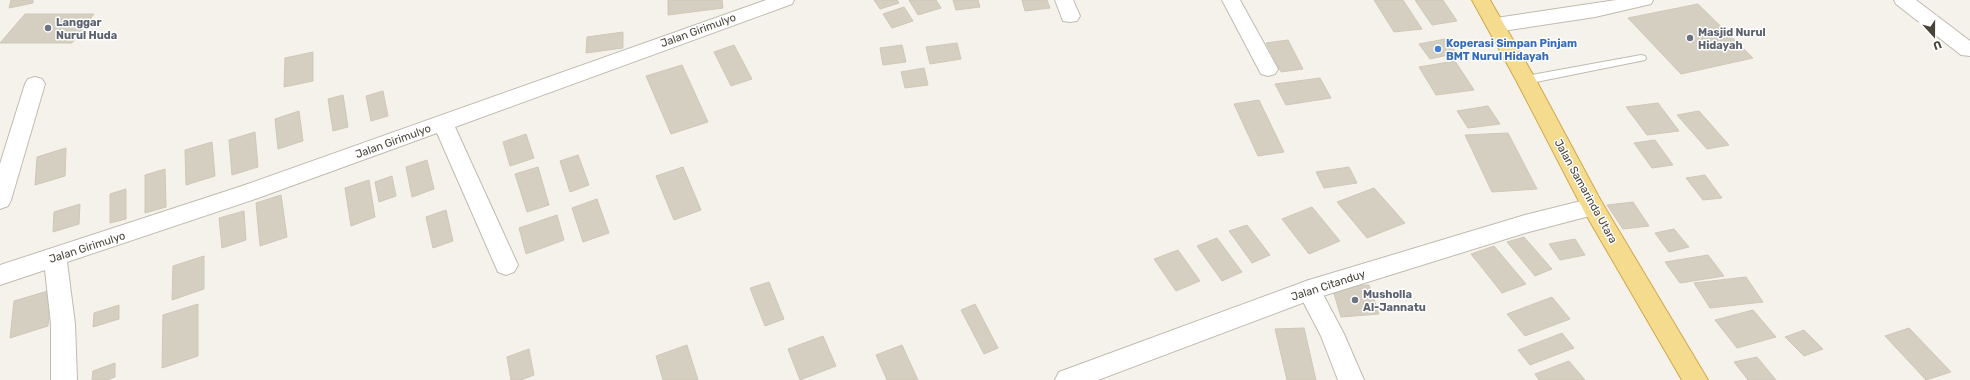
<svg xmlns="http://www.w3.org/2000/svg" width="1970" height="380" viewBox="0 0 1970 380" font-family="Rubik,sans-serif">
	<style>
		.building { fill: #d5cfc2; stroke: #d0c7b6 }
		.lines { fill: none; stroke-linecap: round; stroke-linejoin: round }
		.service-casing { stroke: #c0bbaf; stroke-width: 2 }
		.minor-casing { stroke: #c0bbaf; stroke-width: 2 }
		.tertiary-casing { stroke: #c0bbaf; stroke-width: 2 }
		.trunk-casing { stroke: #d2a849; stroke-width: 2 }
		.service { fill: #fff; fill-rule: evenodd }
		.minor { fill: #fff; fill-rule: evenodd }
		.tertiary { fill: #fff; fill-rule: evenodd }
		.trunk { fill: #f4db8e; fill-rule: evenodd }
		.worship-dot { fill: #6b7280; stroke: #fff; stroke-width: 1.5 }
		.shop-dot { fill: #3f7fe0; stroke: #fff; stroke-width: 1.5 }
		.labels { text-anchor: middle; stroke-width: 3; stroke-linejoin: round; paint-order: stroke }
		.worship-label { font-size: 11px; font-weight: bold; fill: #5b616d; stroke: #fff; text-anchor: start }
		.street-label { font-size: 11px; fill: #49443a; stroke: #fff }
		.shop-label { font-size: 11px; font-weight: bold; fill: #366cbe; stroke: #fff; text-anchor: start }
	</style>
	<rect width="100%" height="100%" fill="#f5f2ec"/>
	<g class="building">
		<polygon points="11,0 33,0 33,3 9,8"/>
		<polygon points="668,0 722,0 723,8 668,15"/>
		<polygon points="874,0 897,0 899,3 880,9"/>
		<polygon points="909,0 936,0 941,8 918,15"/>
		<polygon points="953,0 978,0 980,7 956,10"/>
		<polygon points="1022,0 1047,0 1050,8 1025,11"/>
		<polygon points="1374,0 1403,0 1422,29 1394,32"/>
		<polygon points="1415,0 1443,0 1457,21 1432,25"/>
		<polygon points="1698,4 1753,58 1681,74 1628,18"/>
		<polygon points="904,7 913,21 892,28 883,14"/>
		<polygon points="25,14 94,14 72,43 0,43"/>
		<polygon points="623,32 623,48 586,53 587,37"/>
		<polygon points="1445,39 1457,53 1430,59 1419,44"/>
		<polygon points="1288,40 1303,69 1281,72 1266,43"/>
		<polygon points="957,43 961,59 930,64 926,47"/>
		<polygon points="734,45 752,79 731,86 714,52"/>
		<polygon points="902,45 906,62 883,65 880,48"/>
		<polygon points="313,52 313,81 284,87 285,58"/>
		<polygon points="1455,61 1474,90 1436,95 1419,67"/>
		<polygon points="682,65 708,122 671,134 646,76"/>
		<polygon points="924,68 928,85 905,88 901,72"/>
		<polygon points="1320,78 1331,98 1286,105 1275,84"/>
		<polygon points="383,91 388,116 371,121 366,96"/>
		<polygon points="343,95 348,127 333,131 328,99"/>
		<polygon points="1259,100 1284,152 1258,156 1234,104"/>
		<polygon points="1658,103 1679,131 1647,135 1626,107"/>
		<polygon points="1488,106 1500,124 1468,128 1457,111"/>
		<polygon points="299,111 303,141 278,149 275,119"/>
		<polygon points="1699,111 1729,145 1707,149 1677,115"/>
		<polygon points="255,132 258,167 232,175 229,140"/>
		<polygon points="1508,133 1537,189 1492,192 1465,135"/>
		<polygon points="526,134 534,158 510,166 503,142"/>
		<polygon points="1655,140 1673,165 1652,168 1634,143"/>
		<polygon points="212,142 215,176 186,185 185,150"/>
		<polygon points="66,148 65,176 35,185 37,157"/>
		<polygon points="578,155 589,185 570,192 560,161"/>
		<polygon points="427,160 434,189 412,197 406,167"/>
		<polygon points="538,167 549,205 527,212 515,174"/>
		<polygon points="683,167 701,210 674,220 656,176"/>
		<polygon points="1349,167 1357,183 1324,188 1316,172"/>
		<polygon points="165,169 166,207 145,213 145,175"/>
		<polygon points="1705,175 1722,198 1703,200 1686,178"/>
		<polygon points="392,176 396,196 379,202 375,182"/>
		<polygon points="369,180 375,217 351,226 345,188"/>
		<polygon points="1374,188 1405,223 1367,238 1337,202"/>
		<polygon points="126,189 126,219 110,223 110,194"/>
		<polygon points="281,195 287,237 260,246 256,203"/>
		<polygon points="597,199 609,233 583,242 572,208"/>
		<polygon points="1633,202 1649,226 1623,229 1607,205"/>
		<polygon points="80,204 79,224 53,232 54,212"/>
		<polygon points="1312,207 1340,241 1309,254 1282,219"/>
		<polygon points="446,210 453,241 433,248 426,217"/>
		<polygon points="244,211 246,240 222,248 219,218"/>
		<polygon points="557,215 564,240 526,254 519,228"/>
		<polygon points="1247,225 1270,255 1252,263 1229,231"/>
		<polygon points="1674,229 1689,247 1669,252 1655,233"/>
		<polygon points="1524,237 1552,269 1535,276 1507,242"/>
		<polygon points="1217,238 1242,272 1222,281 1197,246"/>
		<polygon points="1575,239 1585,255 1560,260 1549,244"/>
		<polygon points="1494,246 1526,284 1502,293 1471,254"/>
		<polygon points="1178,250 1200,281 1176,291 1154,259"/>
		<polygon points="1708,255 1724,276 1680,283 1665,262"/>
		<polygon points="204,256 204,289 172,300 173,266"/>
		<polygon points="1746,277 1763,302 1710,308 1694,283"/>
		<polygon points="769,282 784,319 765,326 750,288"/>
		<polygon points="1369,285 1379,314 1341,317 1332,287"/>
		<polygon points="51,290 48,326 10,338 14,301"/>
		<polygon points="1552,297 1570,319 1525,336 1507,314"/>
		<polygon points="198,304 198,356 162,368 163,315"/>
		<polygon points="975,304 998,348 984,354 961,310"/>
		<polygon points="119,305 119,319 93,327 94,313"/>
		<polygon points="1753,310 1776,337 1737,348 1715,320"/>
		<polygon points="1304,328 1316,380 1287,380 1275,329"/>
		<polygon points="1909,328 1951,372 1926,380 1885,336"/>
		<polygon points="1804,330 1823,349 1804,356 1785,337"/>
		<polygon points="1562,333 1574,348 1530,365 1518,350"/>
		<polygon points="823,336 836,366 800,380 788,349"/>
		<polygon points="687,345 698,380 663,380 656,356"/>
		<polygon points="902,345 918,380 887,380 876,355"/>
		<polygon points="529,349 534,375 521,380 511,380 507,357"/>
		<polygon points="1757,357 1776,380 1748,380 1734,362"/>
		<polygon points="1569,361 1585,380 1539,380 1535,374"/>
		<polygon points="115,363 115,377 107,380 92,380 93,371"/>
	</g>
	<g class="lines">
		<g class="service-casing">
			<polygon id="service" points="1641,55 1645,56 1646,58 1645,60 1526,84 1521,80 1526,76"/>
		</g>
		<g class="minor-casing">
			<g id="minor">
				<polygon points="766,0 794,0 792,4 455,127 518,265 514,272 506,275 498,272 437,133 258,198 67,262 75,324 77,380 51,380 51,324 45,270 0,285 0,265 242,186"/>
				<polygon points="1055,0 1073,0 1080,16 1077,21 1070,22 1063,21"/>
				<polygon points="1222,0 1240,0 1278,69 1275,74 1268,76 1261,74"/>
				<polygon points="1616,0 1653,0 1651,4 1595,17 1496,32 1489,30 1486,25 1489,20 1496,18"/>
				<polygon points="1894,0 1916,0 1970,41 1970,56 1961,55 1896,4"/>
				<polygon points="35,77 42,79 45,84 11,200 8,206 0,209 0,164 25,84 28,79"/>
				<polygon points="1309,280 1317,283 1344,334 1364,380 1338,380 1321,336 1297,290 1301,283"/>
			</g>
		</g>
		<g class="tertiary-casing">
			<polygon id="tertiary" points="1593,198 1601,201 1604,207 1601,213 1525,233 1313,299 1098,380 1055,380 1059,372 1309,280 1525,215"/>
		</g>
		<g class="trunk-casing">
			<polygon id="trunk" points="1472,0 1490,0 1536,80 1601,201 1708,380 1682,380 1585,213 1516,80"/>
		</g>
		<use href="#service" class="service"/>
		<use href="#minor" class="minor"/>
		<use href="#tertiary" class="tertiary"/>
		<use href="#trunk" class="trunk"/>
	</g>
	<g class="worship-dot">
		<circle cx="48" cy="28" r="4"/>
		<circle cx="1690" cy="38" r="4"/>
		<circle cx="1355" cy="300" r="4"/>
	</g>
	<circle class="shop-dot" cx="1438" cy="49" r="4"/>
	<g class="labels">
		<g class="worship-label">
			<text x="56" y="26">Langgar<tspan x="56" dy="13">Nurul Huda</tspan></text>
			<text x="1698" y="36">Masjid Nurul<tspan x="1698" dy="13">Hidayah</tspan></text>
			<text x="1363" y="298">Musholla<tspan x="1363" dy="13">Al-Jannatu</tspan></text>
		</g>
		<g class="street-label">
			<text transform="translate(698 30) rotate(-20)" y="4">Jalan Girimulyo</text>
			<text transform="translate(393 141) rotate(-20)" y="4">Jalan Girimulyo</text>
			<text transform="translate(1586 191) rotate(61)" y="4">Jalan Samarinda Utara</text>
			<text transform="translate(87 247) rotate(-18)" y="4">Jalan Girimulyo</text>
			<text transform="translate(1328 285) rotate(-18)" y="4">Jalan Citanduy</text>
		</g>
		<g class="shop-label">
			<text x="1446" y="47">Koperasi Simpan Pinjam<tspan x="1446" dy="13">BMT Nurul Hidayah</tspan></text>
		</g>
	</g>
	<g transform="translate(1934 36) rotate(159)" stroke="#ffffff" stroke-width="3" paint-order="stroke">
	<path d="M0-3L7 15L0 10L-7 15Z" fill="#49443a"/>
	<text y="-6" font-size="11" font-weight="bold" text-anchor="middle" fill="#49443a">U</text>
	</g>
</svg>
